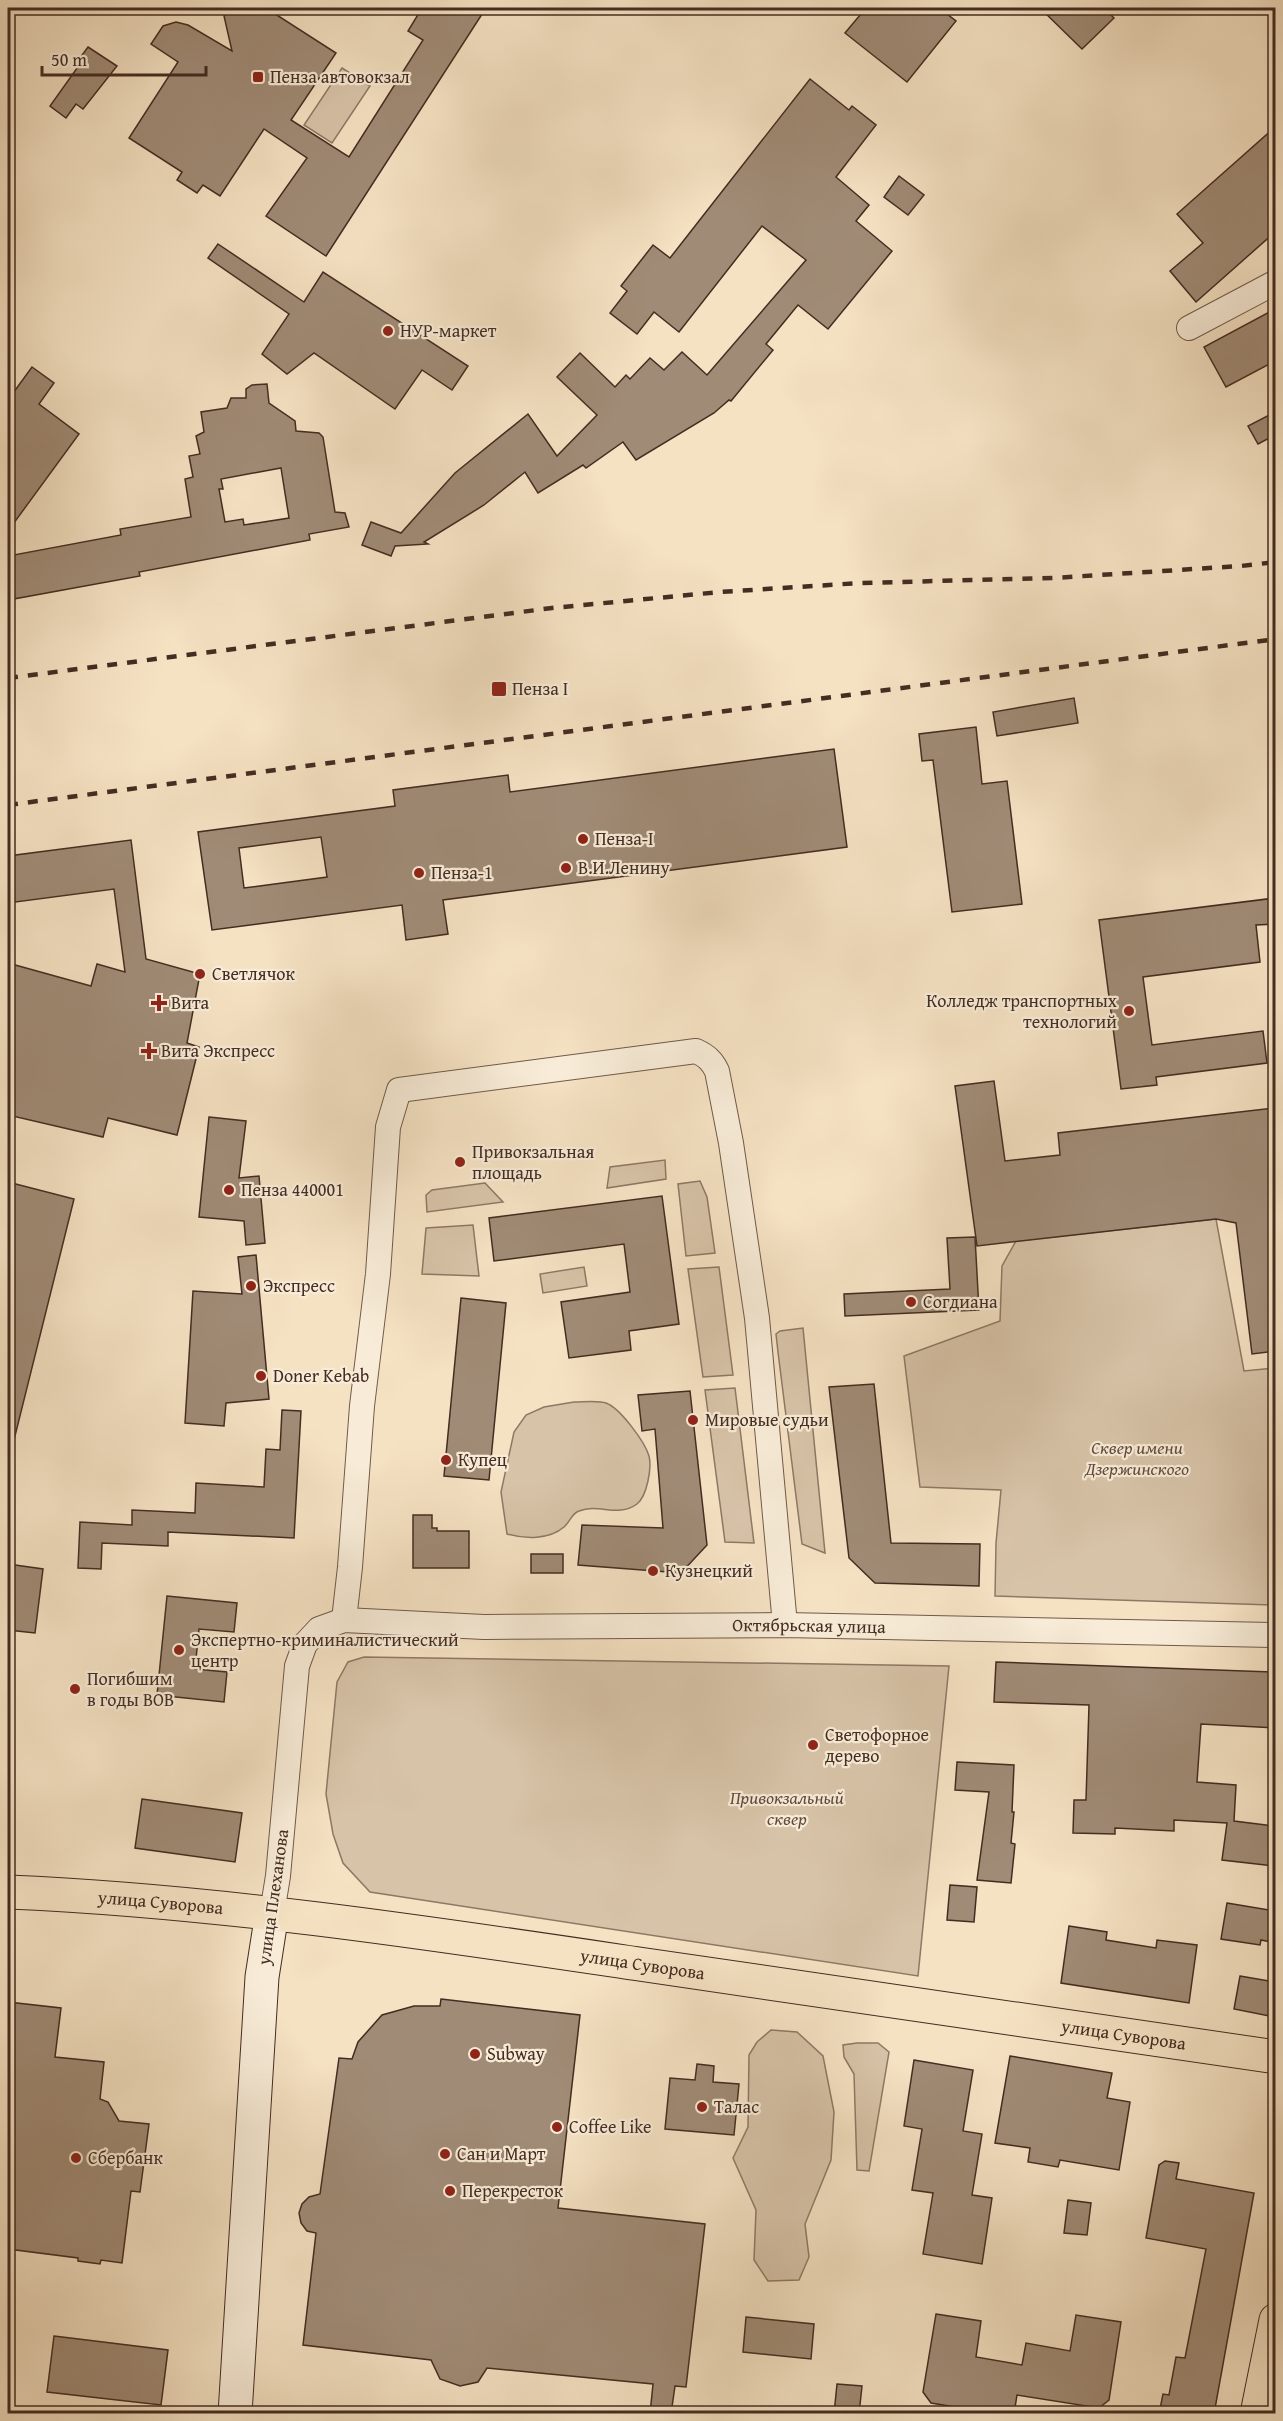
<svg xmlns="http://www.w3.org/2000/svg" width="1283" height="2421" viewBox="0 0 1283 2421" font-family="'Gentium Book Plus',serif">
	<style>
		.green { fill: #d7c3a8; stroke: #8e7865; stroke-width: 1.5 }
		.building { fill: #a08b76; stroke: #442c22; stroke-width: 1.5; fill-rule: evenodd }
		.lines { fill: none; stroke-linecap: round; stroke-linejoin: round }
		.street-casing { stroke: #705a4a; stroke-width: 26 }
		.secondary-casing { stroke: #442c22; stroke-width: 35 }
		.primary-casing { stroke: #442c22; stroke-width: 35 }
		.street { stroke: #f8ecd8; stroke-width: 24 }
		.secondary { stroke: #f8ecd8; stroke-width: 33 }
		.primary { stroke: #f5e2c3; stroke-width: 33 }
		.rail { stroke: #442c22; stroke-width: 4.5; stroke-dasharray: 10 10; stroke-linecap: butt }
		.poi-dot { fill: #8f2418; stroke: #f8ecd8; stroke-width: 2 }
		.labels { text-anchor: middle; stroke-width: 4.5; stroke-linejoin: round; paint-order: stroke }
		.poi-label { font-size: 18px; fill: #442c22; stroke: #f8ecd8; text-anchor: start }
		.park-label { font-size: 18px; font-style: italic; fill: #614a3d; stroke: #f8ecd8 }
		.street-label { font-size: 18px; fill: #442c22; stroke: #f8ecd8 }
	</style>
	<rect width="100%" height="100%" fill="#f5e2c3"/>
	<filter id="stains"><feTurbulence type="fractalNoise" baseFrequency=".00333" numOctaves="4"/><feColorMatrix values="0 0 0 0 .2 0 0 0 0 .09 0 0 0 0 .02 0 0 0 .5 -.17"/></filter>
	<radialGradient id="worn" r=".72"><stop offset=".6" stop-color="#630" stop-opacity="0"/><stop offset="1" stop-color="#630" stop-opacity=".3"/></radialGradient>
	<g class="green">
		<polygon points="342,68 370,86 332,143 304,125"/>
		<polygon points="665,1160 666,1179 607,1188 610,1167"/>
		<polygon points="700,1181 707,1197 715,1253 686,1256 678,1184"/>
		<polygon points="485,1183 503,1202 427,1212 426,1195 432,1190"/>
		<polygon points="1216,1219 1244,1371 1275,1368 1275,1605 995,1596 996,1543 1001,1490 920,1487 904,1356 1000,1321 1002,1266 1016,1241"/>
		<polygon points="473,1225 479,1276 422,1274 426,1228"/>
		<polygon points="584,1267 587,1286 543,1293 540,1274"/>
		<polygon points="719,1267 733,1375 703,1377 688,1269"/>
		<polygon points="803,1328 825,1553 802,1544 778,1352 776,1334 780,1331"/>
		<polygon points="735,1388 754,1543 725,1542 705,1390"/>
		<path d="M574 1402C583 1402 598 1400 606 1403 620 1408 645 1442 649 1456 652 1468 647 1496 637 1504 618 1518 599 1503 579 1511 572 1513 570 1522 564 1527 549 1540 525 1539 507 1534L501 1492 514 1432 526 1415 544 1407Z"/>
		<polygon points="364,1657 949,1666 918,1976 370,1892 343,1863 333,1834 326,1794 337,1682 348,1662"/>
		<polygon points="771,2030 797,2032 823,2056 834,2112 831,2160 805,2224 809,2257 799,2280 768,2281 754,2260 756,2210 733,2158 748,2127 749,2055 757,2042"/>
		<polygon points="857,2043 878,2043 889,2052 869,2171 857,2170 854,2074 844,2057 843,2045"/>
	</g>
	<g class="building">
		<polygon points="230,8 266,8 336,53 291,120 349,157 423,40 408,31 422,8 486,8 326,256 266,216 307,158 264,129 220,196 203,185 197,193 177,180 182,172 129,138 178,62 151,44 163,26 176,22 188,25 232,51 224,16"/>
		<polygon points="866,8 939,8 956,21 907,82 845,33"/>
		<polygon points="1040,8 1104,8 1114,18 1082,49"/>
		<polygon points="88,47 117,66 83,109 76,104 66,118 50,106 80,64 77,62"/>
		<polygon points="810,79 849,110 852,106 876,125 836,177 869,205 856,221 892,251 828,329 798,305 766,344 773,350 731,401 729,400 714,413 636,460 623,442 586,468 583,465 538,493 525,472 484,505 424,542 428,544 395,546 391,556 362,545 371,522 401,533 455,473 528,414 557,456 597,415 557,377 580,353 615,387 626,375 630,379 650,358 664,370 682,352 707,375 806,260 762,226 679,332 654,312 637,334 610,313 627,291 621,286 653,245 670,258"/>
		<polygon points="1275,127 1275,232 1196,302 1170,271 1203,243 1177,214"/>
		<polygon points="899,176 924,195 908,215 884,197"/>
		<polygon points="218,244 304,302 323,272 468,366 452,390 422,370 395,409 314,353 287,374 262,354 289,314 208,258"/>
		<polygon points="1275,309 1275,361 1226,387 1204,347"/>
		<polygon points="32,367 54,383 39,404 79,434 8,531 8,400"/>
		<path d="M267 384 269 403 295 421 296 431 319 433 323 437 335 512 345 513 349 527 309 534 310 540 139 572 140 576 8 600V556L121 535 120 529 191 517 185 479 193 477 189 456 200 454 196 436 204 432 201 412 227 408 231 398H246V389L252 385ZM281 468 289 518 244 525 243 519 225 522 219 489H223L221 479Z"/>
		<polygon points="1275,412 1275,435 1258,444 1248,426"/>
		<polygon points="1074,698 1078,723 997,736 993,712"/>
		<polygon points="976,727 982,784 1007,781 1022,904 952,912 933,760 922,761 919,734"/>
		<path d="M834 749 847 847 443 900 448 934 406 940 402 905 212 930 198 832 395 806 393 790 508 775 510 792ZM321 837 327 877 244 888 239 848Z"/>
		<polygon points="131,840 146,959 200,974 187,1043 199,1047 177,1135 108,1118 103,1137 8,1115 8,963 91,986 97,964 125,972 114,889 8,903 8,856"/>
		<polygon points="1275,898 1275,924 1256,925 1260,962 1143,977 1152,1045 1263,1031 1267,1063 1156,1077 1157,1085 1121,1089 1099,920"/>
		<polygon points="994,1081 1005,1161 1060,1155 1058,1133 1275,1108 1275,1351 1252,1354 1236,1223 1216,1219 977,1246 955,1086"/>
		<polygon points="209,1117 246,1121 239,1178 259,1176 265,1243 246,1245 244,1221 199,1217"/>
		<polygon points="8,1182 74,1199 14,1440 8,1439"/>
		<polygon points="662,1196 679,1324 629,1331 631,1350 569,1358 561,1302 630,1292 624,1244 494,1261 489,1218"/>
		<polygon points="975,1237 979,1310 845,1316 844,1294 950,1289 947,1238"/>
		<polygon points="256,1255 269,1399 226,1403 224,1426 185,1423 193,1291 242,1294 238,1257"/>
		<polygon points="461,1298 506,1303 489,1480 444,1476"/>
		<polygon points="874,1384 891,1543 980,1544 979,1586 875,1583 849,1558 829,1387"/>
		<polygon points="690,1391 707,1545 681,1573 578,1565 582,1525 663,1528 655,1429 642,1431 638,1395"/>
		<polygon points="282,1410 301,1411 294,1538 168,1532 168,1546 102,1543 101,1569 78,1568 80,1522 132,1525 132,1510 195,1513 196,1483 264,1487 266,1449 280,1450"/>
		<polygon points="413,1515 432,1515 432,1528 437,1528 437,1531 469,1531 469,1568 413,1568"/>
		<rect x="531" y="1554" width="32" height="19"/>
		<polygon points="8,1564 43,1569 35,1633 8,1630"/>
		<polygon points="167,1596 237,1603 234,1632 199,1629 195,1669 227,1672 224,1702 157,1695"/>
		<polygon points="996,1662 1275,1672 1275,1728 1201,1724 1197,1782 1236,1785 1234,1821 1275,1826 1275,1866 1222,1860 1227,1823 1174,1820 1174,1831 1115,1828 1115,1834 1073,1833 1074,1800 1086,1800 1089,1705 994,1702"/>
		<polygon points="957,1762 1014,1765 1012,1812 1014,1812 1011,1843 1015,1844 1011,1883 977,1880 989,1792 955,1790"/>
		<polygon points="142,1799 242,1813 235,1862 135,1848"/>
		<polygon points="950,1885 977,1887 974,1922 947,1920"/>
		<polygon points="1227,1903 1275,1911 1275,1943 1261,1940 1260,1945 1221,1939"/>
		<polygon points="1069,1926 1107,1932 1106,1940 1156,1948 1157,1940 1197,1945 1189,2003 1061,1983"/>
		<polygon points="1240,1976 1275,1982 1275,2017 1234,2009"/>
		<polygon points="441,1999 580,2015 558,2208 705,2224 686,2387 675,2386 671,2414 650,2414 653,2384 487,2368 478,2382 460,2386 440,2379 431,2360 303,2345 316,2233 307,2231 301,2223 299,2213 302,2204 309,2197 320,2194 339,2058 352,2059 358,2042 382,2015 414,2006 440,2006"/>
		<polygon points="8,2002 61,2008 55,2057 104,2062 100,2099 108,2102 119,2121 149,2124 140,2192 131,2191 122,2263 101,2260 100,2264 78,2261 78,2258 8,2249"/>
		<polygon points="1010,2056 1112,2073 1107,2098 1130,2102 1119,2170 1060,2160 1058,2167 1028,2162 1030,2148 995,2143"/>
		<polygon points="914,2060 973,2070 963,2131 982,2134 972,2195 992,2198 982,2264 923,2254 933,2193 912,2190 922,2129 904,2126"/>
		<polygon points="697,2064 714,2066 713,2082 739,2084 734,2135 665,2129 670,2078 695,2080"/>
		<polygon points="1165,2161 1179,2163 1176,2179 1254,2193 1214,2414 1159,2414 1163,2394 1169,2395 1176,2357 1185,2358 1206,2249 1146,2238 1159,2165"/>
		<polygon points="1068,2200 1091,2203 1087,2235 1064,2233"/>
		<polygon points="936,2314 981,2321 976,2357 1022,2365 1026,2343 1070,2351 1076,2315 1121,2322 1109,2400 1099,2408 1017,2395 1014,2414 997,2414 931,2403 923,2392"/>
		<polygon points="746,2317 814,2324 811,2359 743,2352"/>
		<polygon points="54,2336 168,2350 161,2405 47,2392"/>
		<polygon points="837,2384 862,2386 859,2414 834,2414"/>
	</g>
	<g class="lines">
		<g class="street-casing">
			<g id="street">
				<polyline points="1189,328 1276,282"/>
				<path d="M344 1620 350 1567 362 1406 378 1274 388 1127 399 1090 696 1051C707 1056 712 1061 717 1071L731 1143 757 1318 785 1625"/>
				<path id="s1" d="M272 1913 278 1876 297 1666 305 1644 319 1629 344 1620 484 1627 785 1625 1276 1635"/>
			</g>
		</g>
		<g class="secondary-casing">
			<polyline id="secondary" points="235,2414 262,1977 272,1913"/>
		</g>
		<g class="primary-casing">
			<g id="primary">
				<path id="s2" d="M8 1892C219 1901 430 1933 639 1964 851 1995 1064 2026 1276 2057"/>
				<polyline points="1257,2414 1276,2320"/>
			</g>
		</g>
		<use href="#street" class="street"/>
		<use href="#secondary" class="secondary"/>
		<use href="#primary" class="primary"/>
		<g class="rail">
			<polyline points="8,678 552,608 720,592 860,583 1053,578 1241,566 1276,562"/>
			<polyline points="8,805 1276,639"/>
		</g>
	</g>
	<g class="poi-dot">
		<rect x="252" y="71" width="12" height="12" rx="3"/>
		<circle cx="388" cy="331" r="6"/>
		<rect x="491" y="681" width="16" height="16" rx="3"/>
		<circle cx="583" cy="839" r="6"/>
		<circle cx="566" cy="868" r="6"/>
		<circle cx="419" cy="873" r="6"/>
		<circle cx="200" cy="974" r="6"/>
		<path d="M156 994h6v6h6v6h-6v6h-6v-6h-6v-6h6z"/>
		<circle cx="1129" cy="1011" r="6"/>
		<path d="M146 1042h6v6h6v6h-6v6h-6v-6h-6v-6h6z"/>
		<circle cx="460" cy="1162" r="6"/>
		<circle cx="229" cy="1190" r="6"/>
		<circle cx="251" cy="1286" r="6"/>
		<circle cx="911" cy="1302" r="6"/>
		<circle cx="261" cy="1376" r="6"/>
		<circle cx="693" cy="1420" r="6"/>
		<circle cx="446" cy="1460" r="6"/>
		<circle cx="653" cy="1571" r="6"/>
		<circle cx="179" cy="1650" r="6"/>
		<circle cx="75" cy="1689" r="6"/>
		<circle cx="813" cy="1745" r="6"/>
		<circle cx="475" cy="2054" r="6"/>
		<circle cx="702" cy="2107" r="6"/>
		<circle cx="557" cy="2127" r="6"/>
		<circle cx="445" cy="2154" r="6"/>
		<circle cx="76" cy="2158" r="6"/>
		<circle cx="450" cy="2191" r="6"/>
	</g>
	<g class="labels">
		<g class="poi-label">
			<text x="270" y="83">Пенза автовокзал</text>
			<text x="400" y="337">НУР-маркет</text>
			<text x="512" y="695">Пенза I</text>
			<text x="595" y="845">Пенза-I</text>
			<text x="578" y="874">В.И.Ленину</text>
			<text x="431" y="879">Пенза-1</text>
			<text x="212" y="980">Светлячок</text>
			<text x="1117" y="1007" text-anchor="end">Колледж транспортных<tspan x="1117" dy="21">технологий</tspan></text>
			<text x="171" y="1009">Вита</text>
			<text x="161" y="1057">Вита Экспресс</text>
			<text x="472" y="1158">Привокзальная<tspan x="472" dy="21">площадь</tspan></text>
			<text x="241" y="1196">Пенза 440001</text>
			<text x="263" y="1292">Экспресс</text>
			<text x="923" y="1308">Согдиана</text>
			<text x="273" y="1382">Doner Kebab</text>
			<text x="705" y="1426">Мировые судьи</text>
			<text x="458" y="1466">Купец</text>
			<text x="665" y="1577">Кузнецкий</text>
			<text x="191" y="1646">Экспертно-криминалистический<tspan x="191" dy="21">центр</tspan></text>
			<text x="87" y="1685">Погибшим<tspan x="87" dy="21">в годы ВОВ</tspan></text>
			<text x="825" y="1741">Светофорное<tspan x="825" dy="21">дерево</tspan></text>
			<text x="487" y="2060">Subway</text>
			<text x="714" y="2113">Талас</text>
			<text x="569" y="2133">Coffee Like</text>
			<text x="457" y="2160">Сан и Март</text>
			<text x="88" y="2164">Сбербанк</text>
			<text x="462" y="2197">Перекресток</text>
		</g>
		<g class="park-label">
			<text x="1137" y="1454">Сквер имени<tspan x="1137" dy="21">Дзержинского</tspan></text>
			<text x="787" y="1804">Привокзальный<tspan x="787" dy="21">сквер</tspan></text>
		</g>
		<g class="street-label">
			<text dy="6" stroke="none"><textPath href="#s1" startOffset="784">Октябрьская улица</textPath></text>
			<text transform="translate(273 1897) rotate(-82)" y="6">улица Плеханова</text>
			<text dy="6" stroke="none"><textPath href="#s2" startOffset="153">улица Суворова</textPath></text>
			<text dy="6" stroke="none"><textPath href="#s2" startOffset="639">улица Суворова</textPath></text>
			<text dy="6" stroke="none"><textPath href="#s2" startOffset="1125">улица Суворова</textPath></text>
		</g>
	</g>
	<rect width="1283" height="2421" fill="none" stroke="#f5e2c3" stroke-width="30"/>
	<rect x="9" y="9" width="1265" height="2403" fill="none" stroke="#442c22" stroke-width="3"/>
	<rect x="15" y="15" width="1253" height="2391" fill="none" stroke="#442c22" stroke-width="1.5"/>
	<path d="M42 66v9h164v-9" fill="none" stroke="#442c22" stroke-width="3"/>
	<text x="51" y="66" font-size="18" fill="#442c22" stroke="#f8ecd8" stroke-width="4.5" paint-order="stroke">50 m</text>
	<rect width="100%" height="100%" filter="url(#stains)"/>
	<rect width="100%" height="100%" fill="url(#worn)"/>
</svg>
